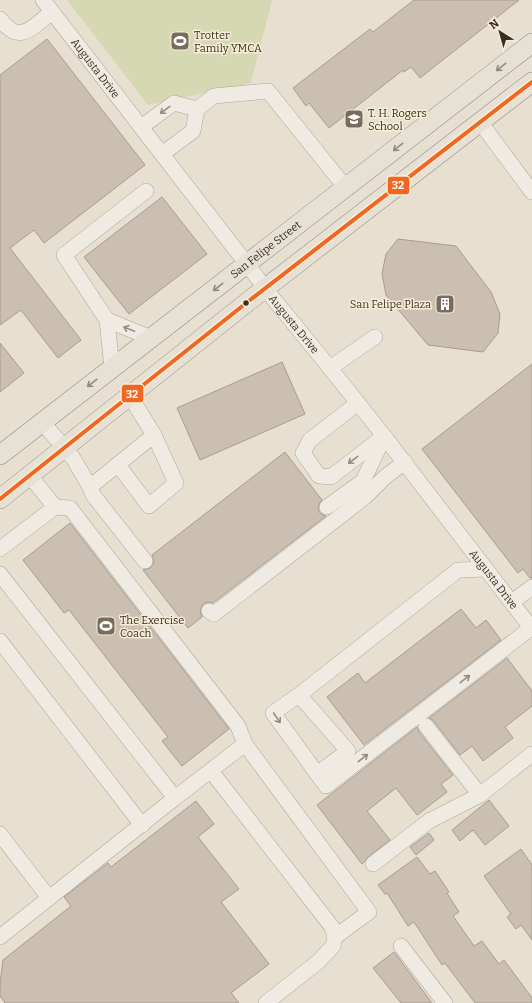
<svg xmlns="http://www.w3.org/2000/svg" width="532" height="1003" viewBox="0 0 532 1003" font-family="Bitter,serif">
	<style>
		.green { fill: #d6d7b3 }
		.building { fill: #cbbfb2; stroke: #a89c90 }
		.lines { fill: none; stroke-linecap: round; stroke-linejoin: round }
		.minor-casing { stroke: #ada599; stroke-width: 16 }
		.major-casing { stroke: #928b80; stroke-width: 20 }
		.minor { stroke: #efebe3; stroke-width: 15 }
		.major { stroke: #e6e1d4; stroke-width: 19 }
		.bus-1-casing { stroke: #f7eed8; stroke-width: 7 }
		.bus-1 { stroke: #f26522; stroke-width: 4 }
		.oneway { stroke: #92887a }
		.oneway2 { stroke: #968c82 }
		.bus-dot { fill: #3d2e20; stroke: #f7eed8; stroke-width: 1.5 }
		.labels { text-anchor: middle; stroke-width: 3; stroke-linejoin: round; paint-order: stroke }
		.poi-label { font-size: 11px; fill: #3d2e20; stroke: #f7eed8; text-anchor: start }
		.street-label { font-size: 11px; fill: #3d2e20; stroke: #f7eed8 }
		.line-badge { stroke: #f7eed8; stroke-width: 1.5 }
		.badge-label { font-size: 11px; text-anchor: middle; font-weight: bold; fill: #fff }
	</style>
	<rect width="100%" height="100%" fill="#e7e0d1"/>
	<polygon class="green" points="67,0 272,0 251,83 148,105"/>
	<g class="building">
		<polygon points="414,0 519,0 420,78 411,67 404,72 403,70 329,128 309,103 306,106 293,88 370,29 373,32"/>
		<polygon points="47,39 145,165 44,243 34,230 10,248 81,340 58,358 21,310 0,325 0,75"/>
		<polygon points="162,197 207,254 129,314 84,257"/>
		<polygon points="398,239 456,246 491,292 500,314 498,333 483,352 428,345 386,295 382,274 386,254"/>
		<polygon points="0,343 24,373 0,392"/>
		<polygon points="282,362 305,414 200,460 177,408"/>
		<polygon points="532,364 532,578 530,578 523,569 518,573 422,449"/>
		<polygon points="285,452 322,500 319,504 318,508 320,513 326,516 213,603 209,602 204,603 202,606 200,610 202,617 188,628 143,570 150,568 153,565 154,560 152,555"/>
		<polygon points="70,523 229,729 182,766 162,741 168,737 69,610 64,613 23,560"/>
		<polygon points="461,609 476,628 486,620 501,640 364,745 327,697 358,673 365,683"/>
		<polygon points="507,658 532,691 532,706 505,727 513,738 483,761 472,746 460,755 433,720 429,718"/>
		<polygon points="417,727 419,732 453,775 441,784 447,792 417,815 396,788 367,811 390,840 368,857 362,864 317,805"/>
		<polygon points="489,800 509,826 485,845 473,830 460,841 452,830"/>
		<polygon points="196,801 214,824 198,837 239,889 221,902 269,964 231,993 239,1003 5,1003 0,996 0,983 3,960 71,906 64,897 108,863 111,867"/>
		<polygon points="429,833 434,840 416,855 410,847"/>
		<polygon points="521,849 532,865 532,940 521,925 516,929 507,917 511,914 484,876"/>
		<polygon points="417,857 430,874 435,871 449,892 447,893 459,912 453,916 474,946 482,941 499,964 504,960 532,998 532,1003 475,1003 445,963 442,965 414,922 408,926 387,893 385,894 378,885"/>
		<polygon points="394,952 432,1003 401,1003 373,968"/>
	</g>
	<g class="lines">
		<g class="minor-casing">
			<g id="minor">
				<path id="s1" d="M43 0 276 302 330 368 384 436 532 629"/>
				<path d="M0 19C20 46 32 27 52 12"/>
				<polyline points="197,109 214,96 268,91 346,188"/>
				<polyline points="480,122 532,192"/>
				<polyline points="141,127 174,103 197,109 193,131 162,154"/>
				<polyline points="107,320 151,338"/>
				<polyline points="112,368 107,320 64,255 146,191"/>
				<polyline points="330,368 375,337"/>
				<polyline points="358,403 310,440 303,453 319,476 331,477 384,436"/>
				<polyline points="42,422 73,458 90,487 154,435"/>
				<polyline points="118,465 149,506 176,483 154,435 130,396"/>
				<polyline points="90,487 93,495 145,561"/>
				<polyline points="55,507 70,508 238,726 245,744 369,912 335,937"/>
				<polyline points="327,507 363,481 383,439"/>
				<polyline points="0,549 55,507 30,476"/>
				<polyline points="0,574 175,798 0,937"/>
				<polyline points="512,602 532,587"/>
				<polyline points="209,611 214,614 365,497 385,477 405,462"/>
				<polyline points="0,641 142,825"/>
				<polyline points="299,695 273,713 326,786 531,628"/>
				<polyline points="426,726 480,795"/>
				<polyline points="211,771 332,927 335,937 333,946 318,962 266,1003"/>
				<polyline points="317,774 348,751 299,695 458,570 486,569"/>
				<polyline points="175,798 245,744"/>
				<polyline points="0,834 49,898"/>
				<polyline points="373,864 429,821 480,795 532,754"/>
				<polyline points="401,946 445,1003"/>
			</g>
		</g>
		<g class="major-casing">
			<g id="major">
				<path id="s2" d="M0 455 532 43"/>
				<polyline points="0,499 250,300 532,82"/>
			</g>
		</g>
		<use href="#minor" class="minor"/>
		<use href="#major" class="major"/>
		<g class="bus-1-casing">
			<polyline id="bus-1" points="0,499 250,300 532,82"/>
		</g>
		<use href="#bus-1" class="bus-1"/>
	</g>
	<defs><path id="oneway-shaft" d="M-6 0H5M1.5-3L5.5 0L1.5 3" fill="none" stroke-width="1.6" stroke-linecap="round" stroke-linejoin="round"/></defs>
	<g class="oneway">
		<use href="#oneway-shaft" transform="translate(501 67) rotate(142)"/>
		<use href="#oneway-shaft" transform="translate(398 147) rotate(142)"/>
		<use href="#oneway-shaft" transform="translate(218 287) rotate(142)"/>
		<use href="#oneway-shaft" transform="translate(92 383) rotate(142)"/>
	</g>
	<g class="oneway2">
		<use href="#oneway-shaft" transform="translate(165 110) rotate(143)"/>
		<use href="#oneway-shaft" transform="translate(129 329) rotate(-158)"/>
		<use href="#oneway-shaft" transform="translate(353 460) rotate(143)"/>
		<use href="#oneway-shaft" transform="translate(465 679) rotate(-38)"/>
		<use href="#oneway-shaft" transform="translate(277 718) rotate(56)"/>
		<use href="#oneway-shaft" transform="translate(363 758) rotate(-38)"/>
	</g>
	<defs>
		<g id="stadium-square" transform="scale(1)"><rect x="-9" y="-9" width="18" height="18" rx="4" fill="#786c5e" stroke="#f7eed8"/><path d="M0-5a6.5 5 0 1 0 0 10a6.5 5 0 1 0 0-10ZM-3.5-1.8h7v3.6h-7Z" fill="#fff"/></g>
		<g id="school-square" transform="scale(1)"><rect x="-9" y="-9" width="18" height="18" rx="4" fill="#786c5e" stroke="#f7eed8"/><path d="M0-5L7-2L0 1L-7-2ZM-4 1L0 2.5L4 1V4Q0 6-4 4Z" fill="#fff"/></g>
		<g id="building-square" transform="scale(1)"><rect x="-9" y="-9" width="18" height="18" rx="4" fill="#786c5e" stroke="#f7eed8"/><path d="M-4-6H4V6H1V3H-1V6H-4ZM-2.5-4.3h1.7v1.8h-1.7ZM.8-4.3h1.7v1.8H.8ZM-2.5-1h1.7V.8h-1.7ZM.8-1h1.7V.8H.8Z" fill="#fff"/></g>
	</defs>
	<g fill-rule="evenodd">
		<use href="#stadium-square" x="180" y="41"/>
		<use href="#school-square" x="354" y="119"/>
		<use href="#building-square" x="445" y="304"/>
		<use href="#stadium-square" x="106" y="626"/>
	</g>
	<circle class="bus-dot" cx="246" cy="303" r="3.5"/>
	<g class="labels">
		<g class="poi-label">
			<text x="194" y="39">Trotter<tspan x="194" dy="13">Family YMCA</tspan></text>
			<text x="368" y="117">T. H. Rogers<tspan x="368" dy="13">School</tspan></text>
			<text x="431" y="308" text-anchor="end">San Felipe Plaza</text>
			<text x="120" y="624">The Exercise<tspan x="120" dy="13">Coach</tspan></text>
		</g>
		<g class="street-label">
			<text dy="4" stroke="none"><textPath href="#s1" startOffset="86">Augusta Drive</textPath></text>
			<text dy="4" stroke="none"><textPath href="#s2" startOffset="336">San Felipe Street</textPath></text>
			<text dy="4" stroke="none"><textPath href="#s1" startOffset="410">Augusta Drive</textPath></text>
			<text dy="4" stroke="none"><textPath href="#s1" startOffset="734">Augusta Drive</textPath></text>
		</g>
	</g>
	<g class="line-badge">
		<rect x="387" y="176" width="23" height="19" rx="4" fill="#f26522"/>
		<rect x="121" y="384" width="23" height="19" rx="4" fill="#f26522"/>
	</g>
	<g class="badge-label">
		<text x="398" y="189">32</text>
		<text x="132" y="398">32</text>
	</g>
	<g transform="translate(500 32) rotate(323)" stroke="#f7eed8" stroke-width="3" paint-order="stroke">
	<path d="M0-3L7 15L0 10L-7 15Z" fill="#3d2e20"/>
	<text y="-6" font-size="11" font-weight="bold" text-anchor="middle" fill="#3d2e20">N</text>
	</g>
</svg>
